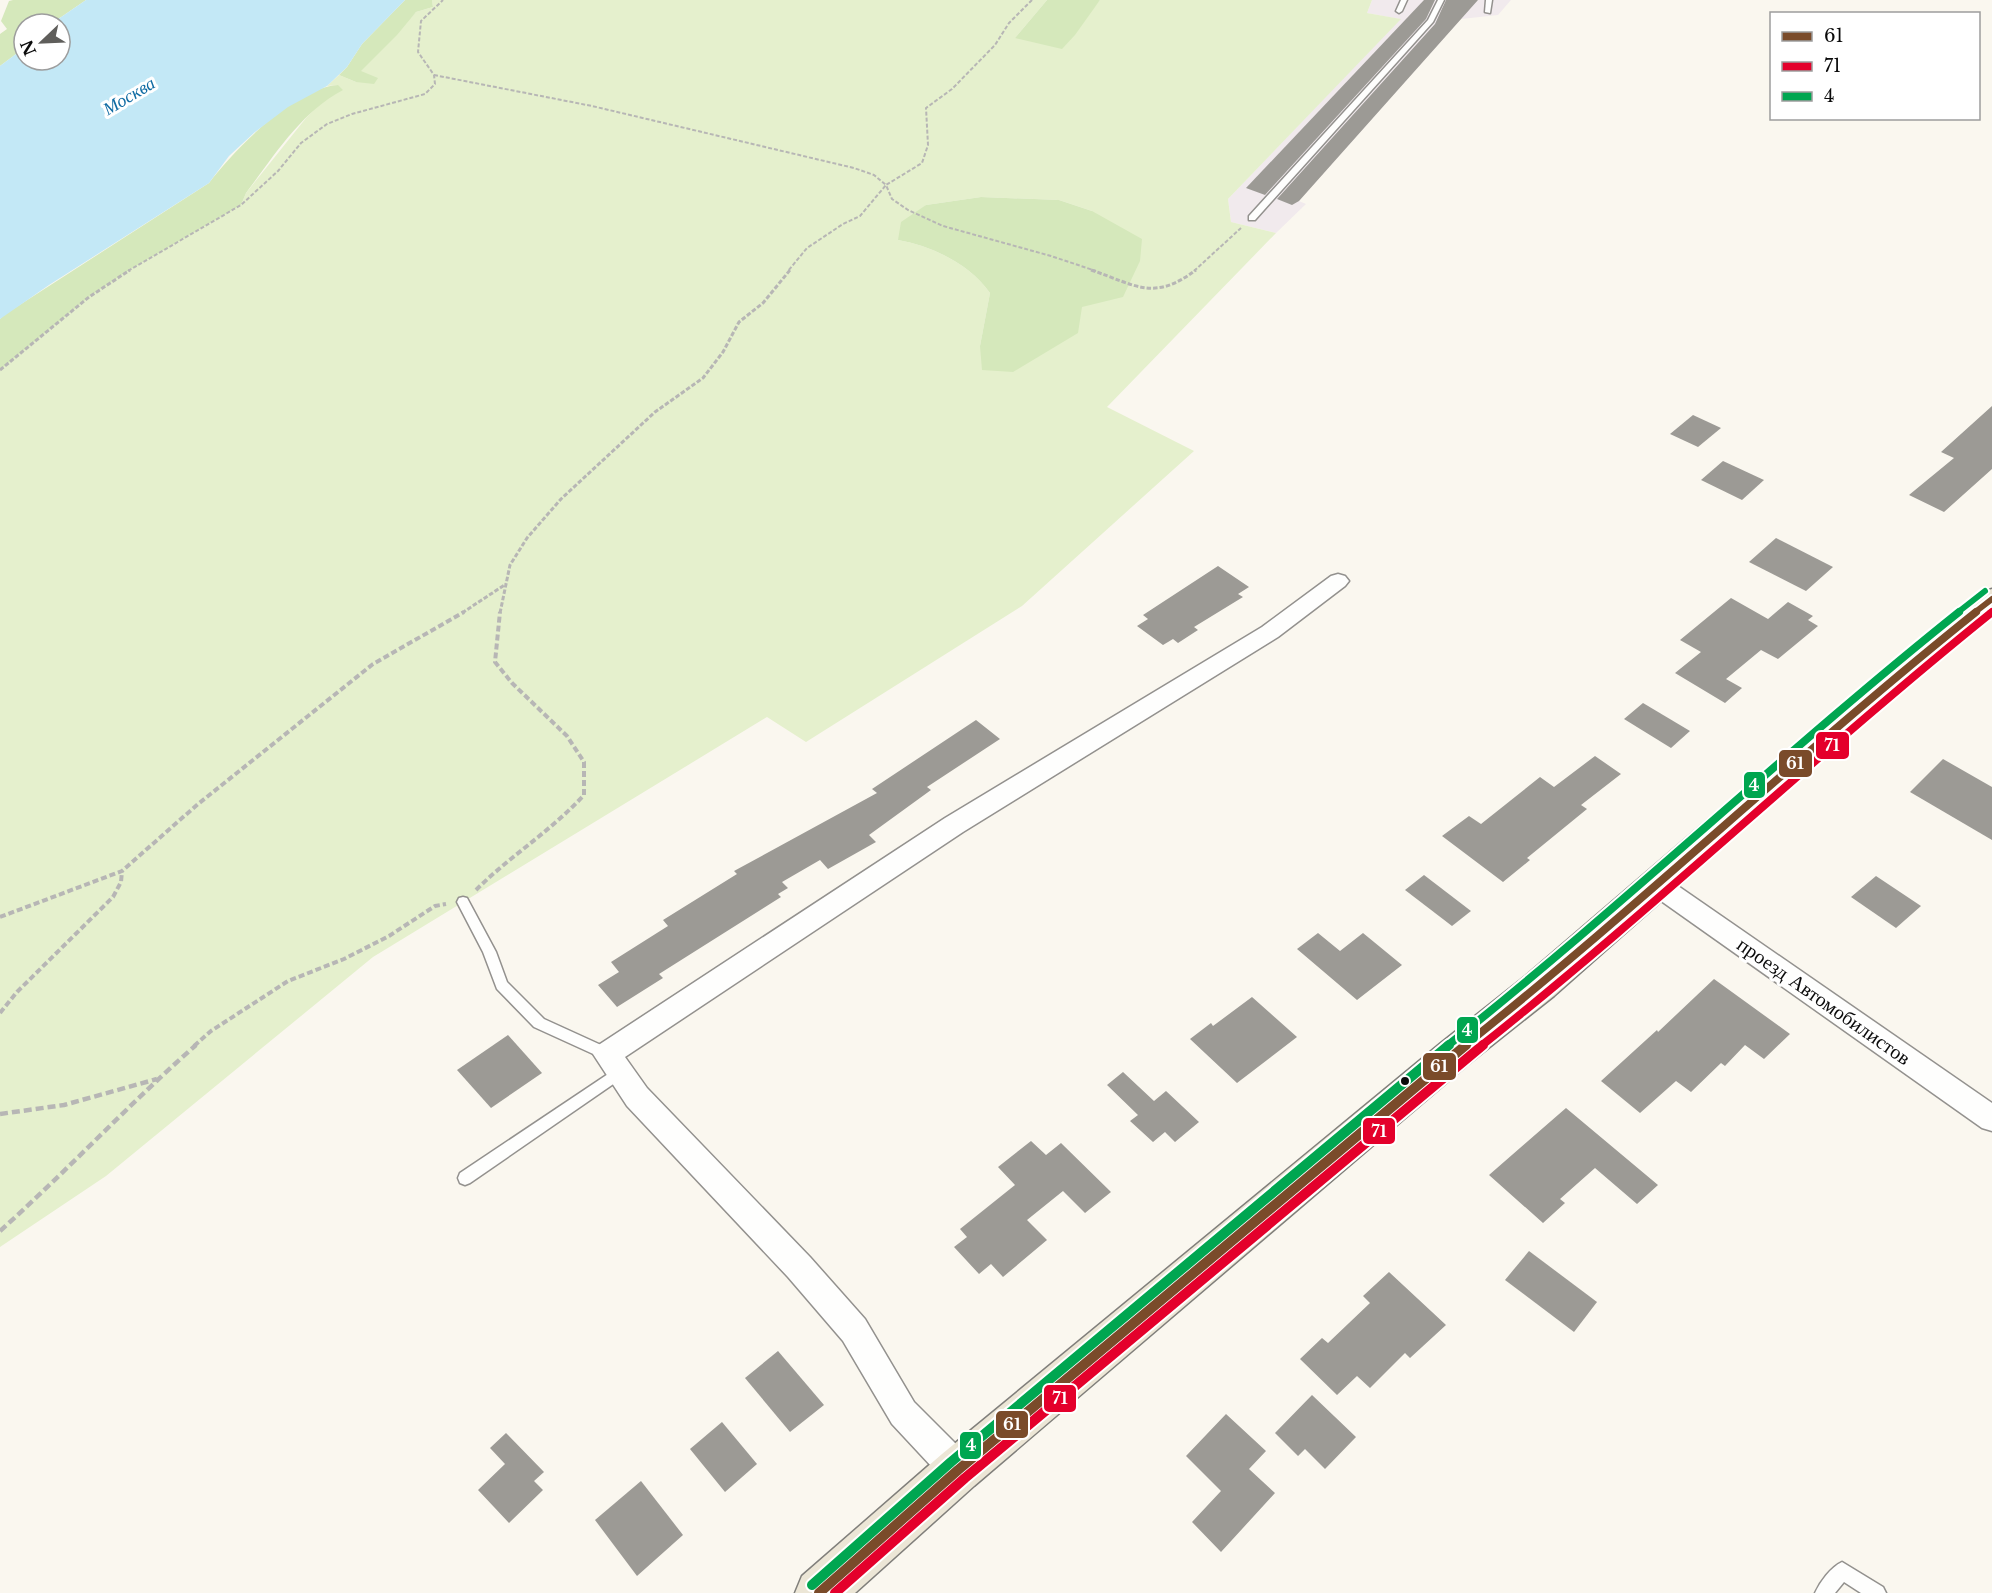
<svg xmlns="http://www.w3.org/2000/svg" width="1992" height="1593" viewBox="0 0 1992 1593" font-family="'Libre Baskerville',serif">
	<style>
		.industrial { fill: #f1eaed }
		.green { fill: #e5f0cd; fill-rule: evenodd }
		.forest { fill: #d5e8bb }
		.water { fill: #c3e8f6 }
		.building { fill: #9c9a95 }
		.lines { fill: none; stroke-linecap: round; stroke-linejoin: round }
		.service-casing { stroke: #93918e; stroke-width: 3 }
		.minor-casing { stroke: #93918e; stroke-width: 3 }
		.primary-casing { stroke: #807f7b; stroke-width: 3 }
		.path-far3 { stroke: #b7b6b5; stroke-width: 2; stroke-dasharray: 4 2; stroke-linecap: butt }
		.path-far2 { stroke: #b7b6b5; stroke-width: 3; stroke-dasharray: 4.5 2; stroke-linecap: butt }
		.path-far1 { stroke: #b7b6b5; stroke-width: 4; stroke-dasharray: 6 3; stroke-linecap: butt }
		.path { stroke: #b7b6b5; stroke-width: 4.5; stroke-dasharray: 8 4; stroke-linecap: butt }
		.service { fill: #fefefd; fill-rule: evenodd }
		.minor { fill: #fefefd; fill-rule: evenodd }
		.primary { fill: #ece6d6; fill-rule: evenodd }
		.bus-1-far2-casing { stroke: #fff; stroke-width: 10 }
		.bus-1-far1-casing { stroke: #fff; stroke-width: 12 }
		.bus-1-casing { stroke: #fff; stroke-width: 14 }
		.bus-2-far2-casing { stroke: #fff; stroke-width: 10 }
		.bus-2-far1-casing { stroke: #fff; stroke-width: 12 }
		.bus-2-casing { stroke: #fff; stroke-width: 14 }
		.bus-3-far2-casing { stroke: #fff; stroke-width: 10 }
		.bus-3-far1-casing { stroke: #fff; stroke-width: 12 }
		.bus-3-casing { stroke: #fff; stroke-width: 14 }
		.bus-1-far2 { stroke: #7a4b2a; stroke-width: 6 }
		.bus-1-far1 { stroke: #7a4b2a; stroke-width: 8 }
		.bus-1 { stroke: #7a4b2a; stroke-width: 10 }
		.bus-2-far2 { stroke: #e4002b; stroke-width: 6 }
		.bus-2-far1 { stroke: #e4002b; stroke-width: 8 }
		.bus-2 { stroke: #e4002b; stroke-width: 10 }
		.bus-3-far2 { stroke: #00a651; stroke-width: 6 }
		.bus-3-far1 { stroke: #00a651; stroke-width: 8 }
		.bus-3 { stroke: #00a651; stroke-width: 10 }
		.bus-dot { fill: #0b0b0b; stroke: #fff; stroke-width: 2 }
		.labels { text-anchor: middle; stroke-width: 6; stroke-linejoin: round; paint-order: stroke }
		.far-water-label { font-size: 18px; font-style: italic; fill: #0f6ba3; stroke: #fff }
		.street-label { font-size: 20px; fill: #0b0b0b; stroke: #fff }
		.line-badge { stroke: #fff; stroke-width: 2 }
		.badge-label { font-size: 16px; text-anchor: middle; font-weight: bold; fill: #fff }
	</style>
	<rect width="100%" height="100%" fill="#faf7ef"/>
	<polygon class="industrial" points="1372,0 1511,0 1498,15 1461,19 1299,201 1306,204 1276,233 1231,222 1228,199 1400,19 1367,13"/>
	<path class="green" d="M432 0H1047L1015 38 1094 7 1100 0H1372L1367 13 1401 19 1228 199 1231 222 1276 233 1107 407 1194 451 1022 606 806 742 767 717 373 957 106 1176 0 1247V370L89 297 131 269 241 205 246 193 306 118 338 85 327 86 339 75 356 82 360 71 412 16 416 12 433 7ZM981 197 1059 200 1092 211 980 346 990 293C970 264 932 246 898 240L926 205Z"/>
	<g class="forest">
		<polygon points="13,0 86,0 51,24 24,24 24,48 0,66 0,34 7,29 1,21 9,1"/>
		<polygon points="405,0 432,0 433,7 416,12 397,35 361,71 378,78 374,84 356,82 339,75 347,67 362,44"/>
		<polygon points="1047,0 1100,0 1075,35 1062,49 1015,38"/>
		<path d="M338 85 343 90C301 112 274 156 246 193L241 205 131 269 89 297 0 370V319L4 315 209 183C234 150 294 88 338 85Z"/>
		<path d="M981 197 1059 200 1092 211 1142 239 1140 261 1123 297 1082 307 1078 333 1013 372 982 370 980 346 990 293C970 264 932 246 898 240L901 222 926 205Z"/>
	</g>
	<polygon class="water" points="86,0 405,0 362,44 347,67 327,86 288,107 255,132 229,156 209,183 49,285 0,319 0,66 24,48 24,60 60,60 60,24 51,24"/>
	<g class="building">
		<polygon points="1424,0 1435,0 1426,19 1265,195 1246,188"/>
		<polygon points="1446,0 1478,0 1299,201 1292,205 1277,199 1435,24"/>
		<polygon points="1992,406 1992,469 1944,512 1909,495 1954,458 1941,452"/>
		<polygon points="1693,415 1721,428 1698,447 1670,434"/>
		<polygon points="1723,461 1764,480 1742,500 1701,480"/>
		<polygon points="1776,538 1833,567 1806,591 1749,562"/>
		<polygon points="1218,566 1249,587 1238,594 1243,597 1194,627 1198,630 1178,643 1173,639 1163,645 1137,626 1148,619 1143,615"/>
		<polygon points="1731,598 1768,619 1788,602 1813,616 1808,620 1818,626 1778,659 1761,650 1726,679 1742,688 1725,703 1675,673 1701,652 1680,640"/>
		<polygon points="1643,703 1690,731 1671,748 1624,719"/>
		<polygon points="976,720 1000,739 927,787 931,790 869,835 876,842 828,869 820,860 782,882 788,888 778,894 781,897 659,974 663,978 617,1007 598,985 619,972 611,962 668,926 663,920 737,874 734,871 877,793 872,789"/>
		<polygon points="1595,756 1621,774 1581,805 1587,809 1527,858 1530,860 1503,882 1442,836 1469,816 1481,824 1540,777 1554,787"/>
		<polygon points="1943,759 1992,787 1992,840 1910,792"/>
		<polygon points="1424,875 1471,911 1452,926 1405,890"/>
		<polygon points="1876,876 1921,906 1896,928 1851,897"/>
		<polygon points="1318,933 1340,951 1363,933 1402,965 1357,1000 1297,949"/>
		<polygon points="1714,979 1790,1034 1764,1059 1745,1045 1725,1066 1721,1063 1691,1092 1676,1081 1640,1113 1601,1081 1657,1030 1658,1032"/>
		<polygon points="1252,997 1297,1037 1237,1083 1190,1039 1211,1023 1213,1026"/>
		<polygon points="508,1035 542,1073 491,1108 457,1070"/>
		<polygon points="1123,1072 1154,1101 1166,1091 1199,1122 1175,1142 1165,1132 1153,1142 1130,1121 1138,1115 1107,1085"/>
		<polygon points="1566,1108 1658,1185 1637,1204 1595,1168 1560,1199 1565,1203 1543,1223 1489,1175"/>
		<polygon points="1031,1141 1046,1155 1061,1143 1111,1192 1085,1213 1063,1191 1027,1220 1047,1240 1003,1277 991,1264 979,1274 954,1247 967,1237 960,1229 1015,1185 998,1167"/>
		<polygon points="1529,1251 1597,1302 1574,1332 1505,1280"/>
		<polygon points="1389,1272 1446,1325 1410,1358 1405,1353 1370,1388 1357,1376 1337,1395 1300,1359 1322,1338 1328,1343 1370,1303 1363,1296"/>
		<polygon points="778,1351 824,1405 790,1432 745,1378"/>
		<polygon points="1312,1395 1356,1437 1325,1469 1305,1449 1298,1456 1275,1433"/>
		<polygon points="1226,1414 1266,1451 1249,1469 1275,1493 1221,1552 1192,1522 1221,1491 1186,1456"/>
		<polygon points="722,1422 757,1464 725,1492 690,1449"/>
		<polygon points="506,1433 544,1472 534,1481 543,1490 509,1523 478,1490 505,1464 490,1448"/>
		<polygon points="641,1481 683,1535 637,1576 595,1520"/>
	</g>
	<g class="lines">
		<g class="service-casing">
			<g id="service">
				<polygon points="1401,0 1407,0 1402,11 1399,13 1396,11"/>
				<polygon points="1438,0 1444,0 1433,22 1255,220 1249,220 1249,216 1428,20"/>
				<polygon points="1486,0 1492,0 1490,13 1485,12"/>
				<polygon points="463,897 467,898 496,952 507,982 544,1019 612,1050 614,1054 612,1058 607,1060 602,1058 534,1027 497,989 483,952 457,902 459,898"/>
				<polygon points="620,1066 625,1068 627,1072 625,1076 470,1183 465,1185 460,1183 458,1178 460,1173"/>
				<path d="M1842 1562 1883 1587 1886 1593H1861L1844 1582 1835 1593H1815C1820 1582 1831 1567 1842 1562Z"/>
			</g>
		</g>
		<g class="minor-casing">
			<g id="minor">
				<polygon points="1338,574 1345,576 1349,581 1345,586 1278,637 963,832 625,1057 647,1088 810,1257 865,1319 914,1402 970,1458 974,1470 970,1482 958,1486 946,1482 892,1424 843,1341 788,1277 627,1106 593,1054 597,1046 945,818 1262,627 1331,576"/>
				<polygon points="1656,874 1665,877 1992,1103 1992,1131 1982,1128 1647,891 1643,884 1647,877"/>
			</g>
		</g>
		<g class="primary-casing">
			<polygon id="primary" points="1992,589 1992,614 1909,682 1554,996 1467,1065 974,1486 855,1593 795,1593 802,1576 942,1454 1441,1043 1528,974 1887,666 1982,592"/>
		</g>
		<g class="path-far3">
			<polyline points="1032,0 1009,23 995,45 952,89 926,108 928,145 922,163 886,185 892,199 908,210 943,226 1051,256 1096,271"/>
			<polyline points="434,75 592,106 854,168 874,175 886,185 860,216 843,224 807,248 788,271"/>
			<polyline points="128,271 241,205 278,171 301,143 327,124 352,114 425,94 435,84 434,75 418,52 421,21 443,0"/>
			<polyline points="1194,271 1241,228"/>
		</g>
		<g class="path-far2">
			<path d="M1091 270C1136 285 1153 302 1196 270"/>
			<polyline points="0,370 89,297 130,270"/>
			<polyline points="462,613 506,584"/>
			<polyline points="500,613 510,565 527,538 561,499 655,412 703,378 723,352 739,322 763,303 790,270"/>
		</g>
		<g class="path-far1">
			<path d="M476 890C510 856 551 831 584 795V762L567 736 512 683 495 662 500 612"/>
			<polyline points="0,917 122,871 198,804 373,664 464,612"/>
			<polyline points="0,1013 17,992 113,897 121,882 122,871"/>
			<polyline points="194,1046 211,1031 288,981 344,959 389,936 435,906 446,904"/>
		</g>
		<g class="path">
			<polyline points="0,1114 64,1105 157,1079"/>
			<path d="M0 1231C67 1171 128 1105 196 1045"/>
		</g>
		<use href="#service" class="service"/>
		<use href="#minor" class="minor"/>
		<use href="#primary" class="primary"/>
		<g class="bus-1-far2-casing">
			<polyline id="bus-1-far2" points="1974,613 1992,599"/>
		</g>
		<g class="bus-1-far1-casing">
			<path id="bus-1-far1" d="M1464 1046C1639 907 1801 752 1976 612"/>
		</g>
		<g class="bus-1-casing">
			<polyline id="bus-1" points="819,1593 958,1470 1466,1045"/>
		</g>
		<g class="bus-2-far2-casing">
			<polyline id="bus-2-far2" points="1990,613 1992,612"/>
		</g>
		<g class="bus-2-far1-casing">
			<path id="bus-2-far1" d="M1481 1046C1656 907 1818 752 1992 612"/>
		</g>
		<g class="bus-2-casing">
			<polyline id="bus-2" points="835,1593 965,1478 1483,1045"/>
		</g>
		<g class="bus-3-far2-casing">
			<polyline id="bus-3-far2" points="1957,613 1985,591"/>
		</g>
		<g class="bus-3-far1-casing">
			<path id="bus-3-far1" d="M1447 1046C1622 907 1784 752 1959 612"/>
		</g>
		<g class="bus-3-casing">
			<polyline id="bus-3" points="812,1585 951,1462 1449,1045"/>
		</g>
		<use href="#bus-1-far2" class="bus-1-far2"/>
		<use href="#bus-1-far1" class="bus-1-far1"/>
		<use href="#bus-1" class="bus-1"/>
		<use href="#bus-2-far2" class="bus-2-far2"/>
		<use href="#bus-2-far1" class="bus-2-far1"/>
		<use href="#bus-2" class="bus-2"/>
		<use href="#bus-3-far2" class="bus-3-far2"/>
		<use href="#bus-3-far1" class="bus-3-far1"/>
		<use href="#bus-3" class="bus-3"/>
	</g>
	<circle class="bus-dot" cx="1405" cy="1081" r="5"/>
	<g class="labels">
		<g class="far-water-label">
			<text transform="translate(129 96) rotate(-31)" y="6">Москва</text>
		</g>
		<g class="street-label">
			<text transform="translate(1824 1001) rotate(35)" y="7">проезд Автомобилистов</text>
		</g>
	</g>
	<g class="line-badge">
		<rect x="1815" y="731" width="35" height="29" rx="6" fill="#e4002b"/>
		<rect x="1778" y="749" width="35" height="29" rx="6" fill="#7a4b2a"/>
		<rect x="1743" y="771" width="23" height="28" rx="6" fill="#00a651"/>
		<rect x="1456" y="1016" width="23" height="28" rx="6" fill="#00a651"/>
		<rect x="1422" y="1052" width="35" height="29" rx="6" fill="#7a4b2a"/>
		<rect x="1362" y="1117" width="34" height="28" rx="6" fill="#e4002b"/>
		<rect x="1043" y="1384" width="34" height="29" rx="6" fill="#e4002b"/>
		<rect x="995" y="1410" width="34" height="29" rx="6" fill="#7a4b2a"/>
		<rect x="959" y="1431" width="23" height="29" rx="6" fill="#00a651"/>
	</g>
	<g class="badge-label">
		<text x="1832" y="751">71</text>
		<text x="1795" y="769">61</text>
		<text x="1754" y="791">4</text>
		<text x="1467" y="1036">4</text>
		<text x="1439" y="1072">61</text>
		<text x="1379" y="1137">71</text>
		<text x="1060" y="1404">71</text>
		<text x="1012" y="1430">61</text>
		<text x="971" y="1451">4</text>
	</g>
	<rect x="1770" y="12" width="210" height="108" fill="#ffffff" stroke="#9d9d9d" stroke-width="1.5"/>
	<rect x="1782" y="32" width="30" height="9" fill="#7a4b2a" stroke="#9d9d9d" stroke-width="1.5"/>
	<text x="1824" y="42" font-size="18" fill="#0b0b0b">61</text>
	<rect x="1782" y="62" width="30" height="9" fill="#e4002b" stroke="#9d9d9d" stroke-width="1.5"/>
	<text x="1824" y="72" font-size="18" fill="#0b0b0b">71</text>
	<rect x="1782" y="92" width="30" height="9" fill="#00a651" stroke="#9d9d9d" stroke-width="1.5"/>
	<text x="1824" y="102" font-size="18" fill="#0b0b0b">4</text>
	<g transform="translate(42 42) rotate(247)"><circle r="28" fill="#ffffff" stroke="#9d9d9d" stroke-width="1.5"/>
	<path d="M0-4.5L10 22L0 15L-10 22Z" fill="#5f5e5b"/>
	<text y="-9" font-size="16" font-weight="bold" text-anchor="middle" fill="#0b0b0b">N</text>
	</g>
</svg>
